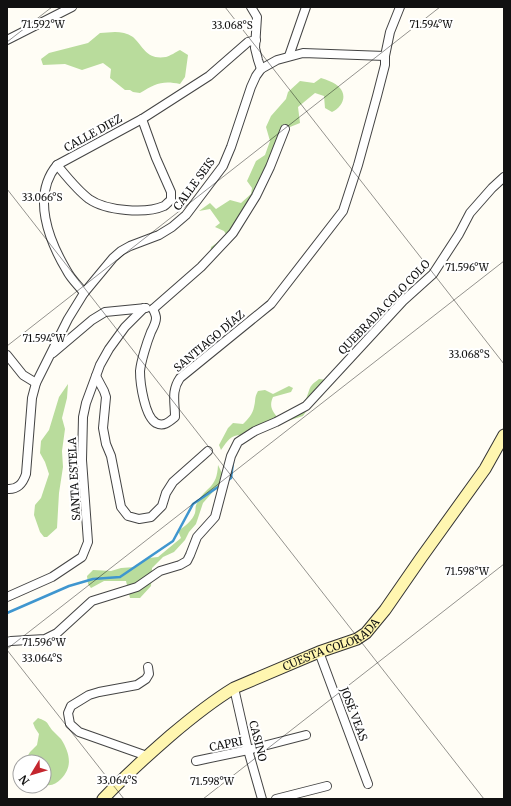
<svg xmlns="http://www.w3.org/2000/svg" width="511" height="806" viewBox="0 0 511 806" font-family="Merriweather,serif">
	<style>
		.forest { fill: #b9dc9c }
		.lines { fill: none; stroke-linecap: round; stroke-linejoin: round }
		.stream { stroke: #3f96cf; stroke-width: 2.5 }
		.street-casing { stroke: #444; stroke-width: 10 }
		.secondary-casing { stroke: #333; stroke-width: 13 }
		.street { stroke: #fff; stroke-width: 8 }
		.secondary { stroke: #fff6b0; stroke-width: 11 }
		.ticks { fill: none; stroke: #111; stroke-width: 1; stroke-opacity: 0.45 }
		.labels { text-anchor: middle; stroke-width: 4; stroke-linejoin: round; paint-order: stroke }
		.street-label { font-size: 11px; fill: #111; stroke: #fff }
		.ticks-label { font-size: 10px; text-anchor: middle; fill: #111; stroke: #fff; stroke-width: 4; stroke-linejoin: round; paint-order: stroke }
	</style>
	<rect width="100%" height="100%" fill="#fffdf5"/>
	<g class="forest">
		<path d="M115 32C121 32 127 33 133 37 144 47 146 60 166 57 170 56 176 52 180 50L188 55 185 77 180 84C162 80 155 84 140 93L133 92 130 90H125L110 78 111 69 103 63 82 70 65 64 43 65 41 59 49 53 88 43 100 33Z"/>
		<path d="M321 78C327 80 334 82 339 87 348 96 342 107 332 112L325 108 324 96 315 93 298 107 300 123 285 129 259 199 228 244 216 256H210L211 247 227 236 224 231 215 227 220 223 210 209 199 211 210 203 216 209 230 200 241 203 251 194 252 188 247 181 256 161 265 155 270 141 266 127 271 116 286 99 288 92 300 81 314 83Z"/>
		<path d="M319 379 328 380 303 416 244 435C231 434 228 440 221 450L219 445 228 428 233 423 243 424C247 420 253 414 254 407 256 400 254 398 258 391L265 390 273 394 289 386 293 388 291 392 273 397C269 406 272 410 277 417 283 415 302 405 306 399 311 387 308 387 319 379Z"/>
		<polygon points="68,384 67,398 62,418 65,429 62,451 63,467 59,493 57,528 47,537 44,537 40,532 34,515 35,505 41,498 49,474 45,462 40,453 41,441 49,430 59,397"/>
		<path d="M218 465 222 473 218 486 203 503 196 524 189 532 185 540 174 552 163 557 152 568 151 586 140 598H130L126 581H104L91 588 88 584 87 576 93 570 111 571 121 568 135 567 149 558 158 557 181 538 178 531C184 527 193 520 195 513 196 509 195 506 197 503 206 486 217 489 218 465Z"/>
		<path d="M38 718C49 722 46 722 52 730 55 733 58 736 61 739 70 753 73 767 61 779 56 784 50 787 44 784V762H27L26 759 30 752 37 745 39 734 35 728 33 723Z"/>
	</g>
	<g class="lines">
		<g class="stream">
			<polyline points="227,481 231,478 233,462"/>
			<polyline points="7,613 69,586 93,579 120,577 173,541 193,504 221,485"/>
		</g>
		<g class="street-casing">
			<g id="street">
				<polyline points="251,7 257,17 255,48 258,60 261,69"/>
				<polyline points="7,40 72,7"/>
				<polyline points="289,56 306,7"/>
				<path d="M57 165C67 177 77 190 89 199 106 211 146 214 164 206 167 204 169 201 171 200V192L156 158 142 119"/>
				<path d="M84 293C79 286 71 279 67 271 49 241 31 196 57 165L142 119 209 76 248 42 256 40"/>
				<path d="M153 309C154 311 156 315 156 318 156 323 153 328 151 332 147 342 141 361 140 371 140 384 145 417 156 423 164 427 169 422 175 417 175 402 171 391 180 378L271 304 343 211 358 165 377 96 385 65V56L390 32 400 7"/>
				<polyline points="153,309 201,267 233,233 256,196 270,167 285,129"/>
				<polyline points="53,353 92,320 105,312 146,308"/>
				<polyline points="7,355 23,375 36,383"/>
				<polyline points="96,376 104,391 106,397 103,428 106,444 111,456 121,507 128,516 139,519 151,517 162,506 166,493 173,482 208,451"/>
				<path d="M7 489C18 490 23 483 26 474L32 398 36 383 68 319 84 293 113 258 121 251 130 246 159 235 172 227 186 215 223 166 231 147 251 87 256 76 261 69 277 60 303 53 385 56"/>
				<polyline points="7,597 52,577 82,557 88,542 82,460 83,417 86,403 100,365 109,349 125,327 144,308"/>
				<polyline points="7,642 11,641 45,639 57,633 92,601 137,587 160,571 180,565 187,561 190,555 197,537 215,517 231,456 238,442 255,431 276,422 306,406 403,301 433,274 459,234 470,213 492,188 504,177"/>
				<polyline points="319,652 368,784"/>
				<polyline points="234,688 248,750 262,799"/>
				<polyline points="147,756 79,732 70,724 68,713 71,706 89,695 99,692 137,685 146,679 149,674 148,667"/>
				<polyline points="196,761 248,750 306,735"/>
				<polyline points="276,799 327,786"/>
			</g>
		</g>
		<g class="secondary-casing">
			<g id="secondary">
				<path id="s1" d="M103 799C124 777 147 756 170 736 190 719 211 702 234 688L319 652 357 639 366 633 385 610 421 558 485 469 504 435"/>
			</g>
		</g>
		<use href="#street" class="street"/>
		<use href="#secondary" class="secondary"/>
	</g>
	<path class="ticks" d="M225 7 504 364M7 42 52 7M7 189 484 799M7 346 440 7M7 649 504 261M7 650 124 799M203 799 504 564"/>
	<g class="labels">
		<g class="street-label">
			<text transform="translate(93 133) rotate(-29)" y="4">CALLE DIEZ</text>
			<text transform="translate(194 184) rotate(-54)" y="4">CALLE SEIS</text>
			<text transform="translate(384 307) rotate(-46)" y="4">QUEBRADA COLO COLO</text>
			<text transform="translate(209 341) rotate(-40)" y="4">SANTIAGO DÍAZ</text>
			<text transform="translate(74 479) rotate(-93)" y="4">SANTA ESTELA</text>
			<text dy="4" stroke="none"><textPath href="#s1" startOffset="279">CUESTA COLORADA</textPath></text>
			<text transform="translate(354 714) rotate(69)" y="4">JOSÉ VEAS</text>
			<text transform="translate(258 741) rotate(76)" y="4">CASINO</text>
			<text transform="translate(226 744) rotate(-11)" y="4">CAPRI</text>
		</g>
	</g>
	<g class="ticks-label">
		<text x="43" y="28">71.592°W</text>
		<text x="431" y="28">71.594°W</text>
		<text x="232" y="29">33.068°S</text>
		<text x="42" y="201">33.066°S</text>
		<text x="467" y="271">71.596°W</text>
		<text x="44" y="342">71.594°W</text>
		<text x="469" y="358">33.068°S</text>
		<text x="467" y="575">71.598°W</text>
		<text x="44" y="646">71.596°W</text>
		<text x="42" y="662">33.064°S</text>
		<text x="117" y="784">33.064°S</text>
		<text x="212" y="785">71.598°W</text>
	</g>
	<rect width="511" height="806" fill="none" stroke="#111111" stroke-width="16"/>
	<g transform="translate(32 774) rotate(232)"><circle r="19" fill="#ffffff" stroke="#a0a0a0"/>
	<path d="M0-3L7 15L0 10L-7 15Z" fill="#c4262e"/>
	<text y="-6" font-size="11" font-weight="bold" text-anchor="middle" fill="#111111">N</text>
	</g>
</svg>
